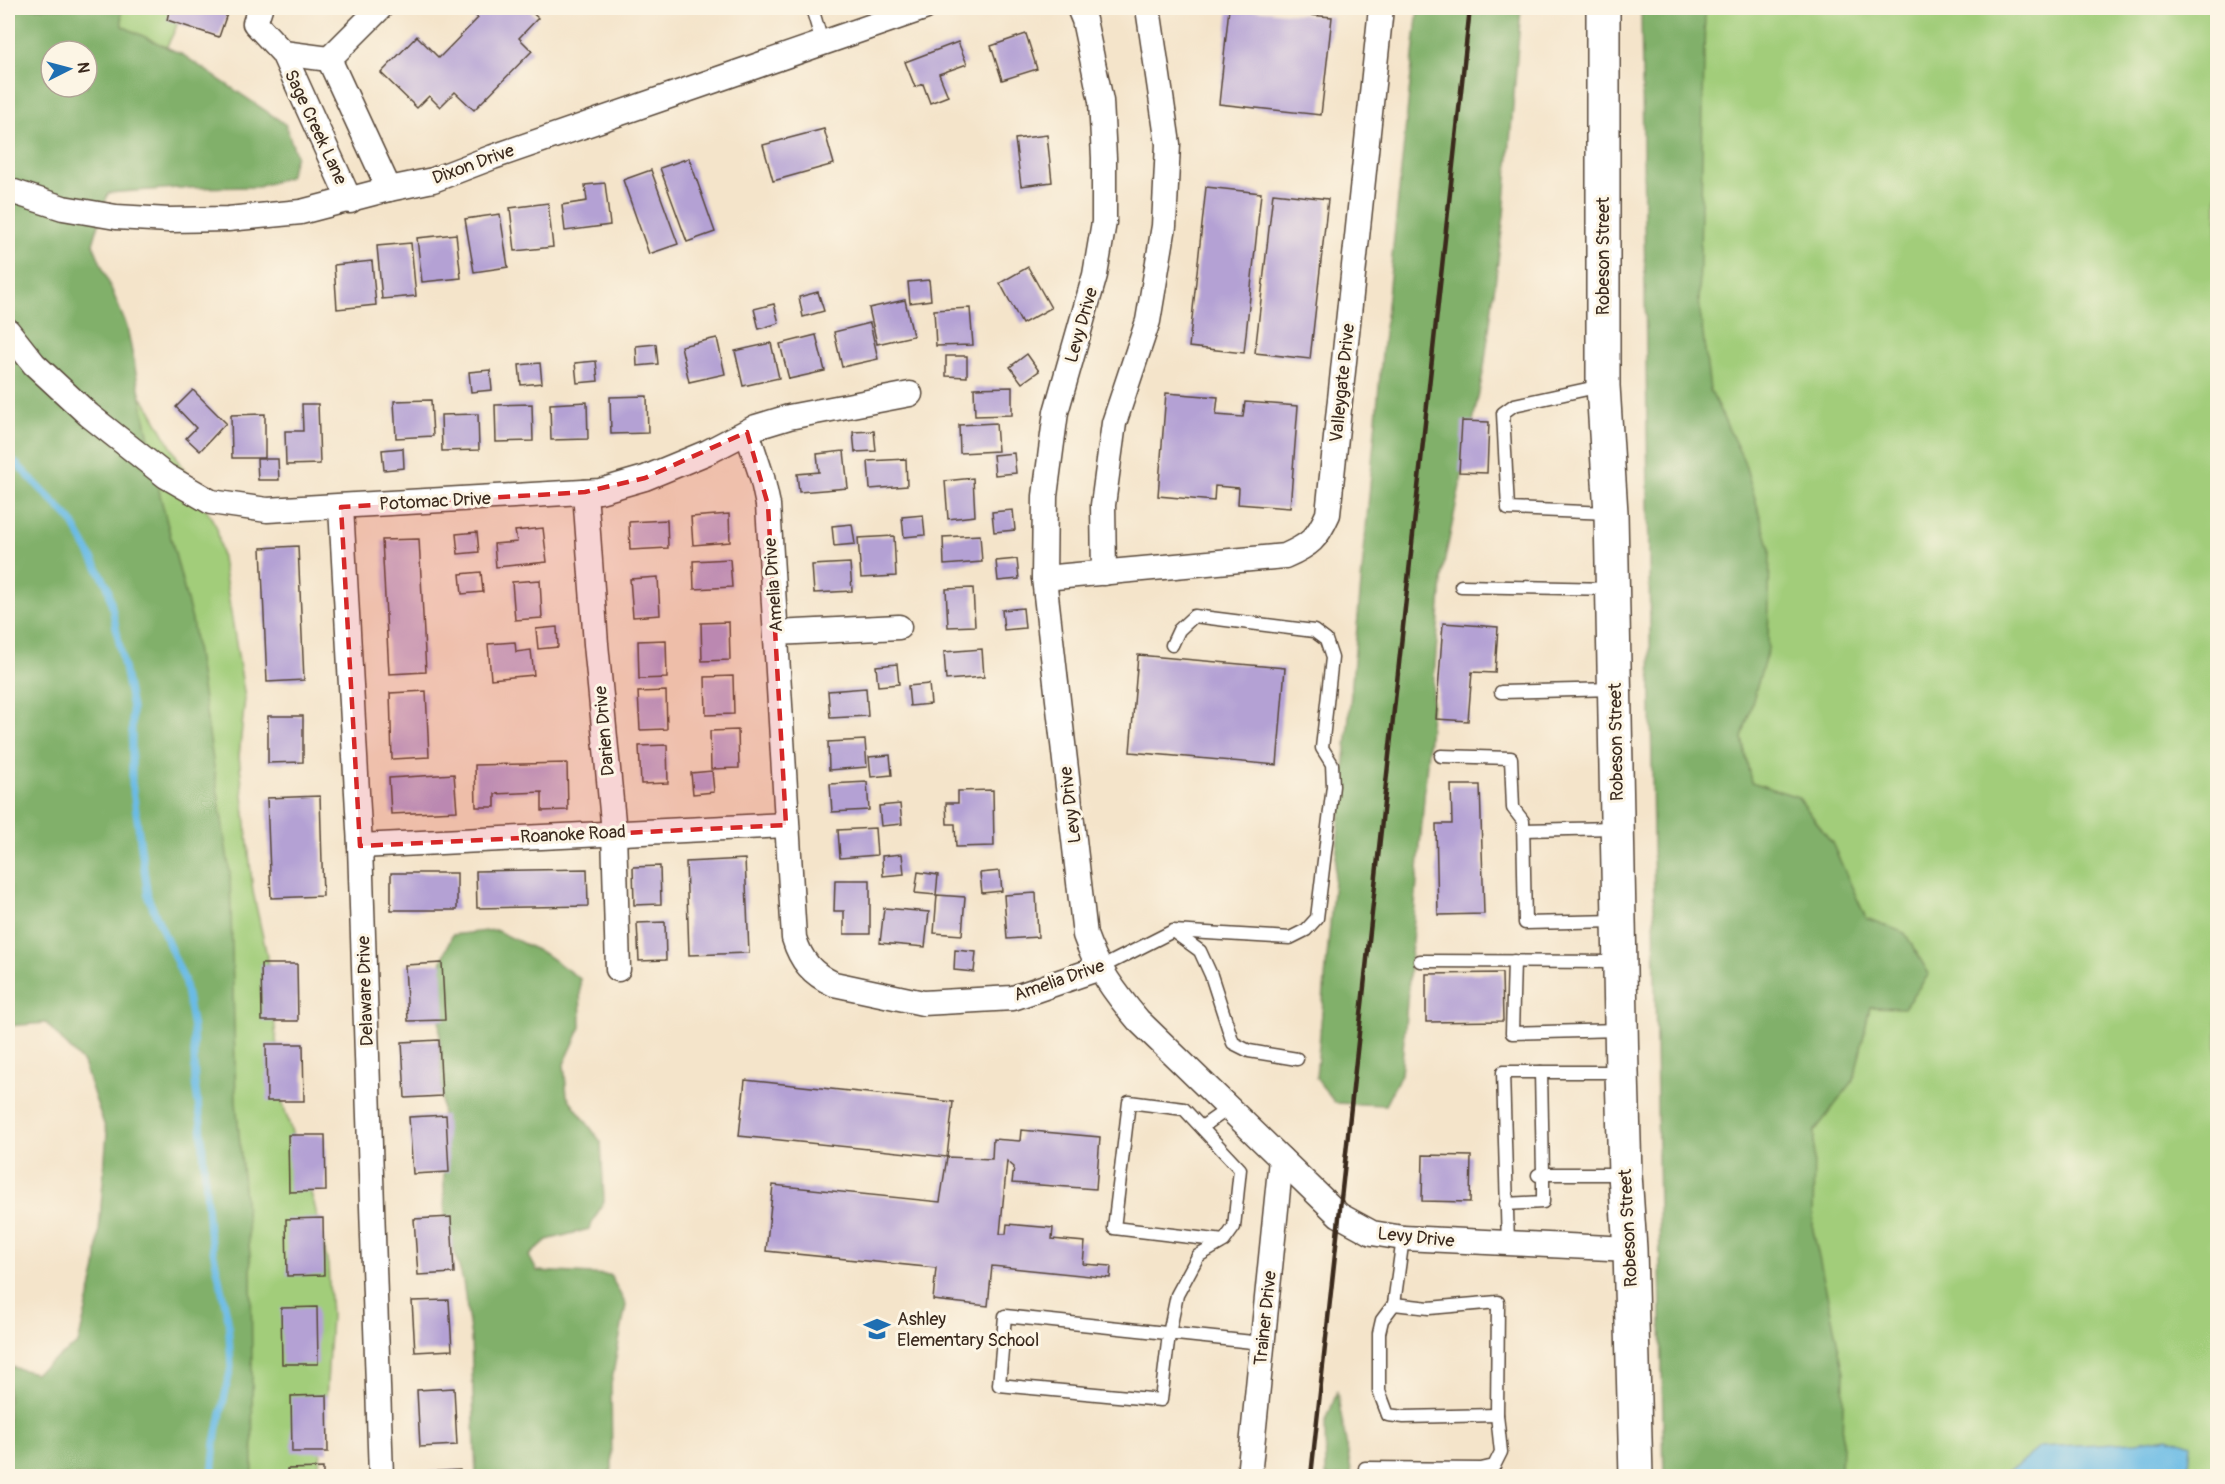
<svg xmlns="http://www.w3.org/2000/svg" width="2225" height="1484" viewBox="0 0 2225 1484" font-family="Pangolin,sans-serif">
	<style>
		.green { fill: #a2cd7a; stroke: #6e7c4c; stroke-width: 1.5; fill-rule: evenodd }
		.forest { fill: #81b06a; stroke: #5e6d44; stroke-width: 1.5; fill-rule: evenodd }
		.water { fill: #6abbe5; stroke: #527282; stroke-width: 1.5 }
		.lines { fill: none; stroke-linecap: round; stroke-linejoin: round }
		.stream { stroke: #6abbe5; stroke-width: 7 }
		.building { fill: #b4a1d4 }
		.lane-casing { stroke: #574638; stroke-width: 15 }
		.street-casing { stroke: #574638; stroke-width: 27 }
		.primary-casing { stroke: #574638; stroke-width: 36 }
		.lane { stroke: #fff; stroke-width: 12 }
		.street { stroke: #fff; stroke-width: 24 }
		.primary { stroke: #fff; stroke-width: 33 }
		.rail { stroke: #3b2a1e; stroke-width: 4.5 }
		.marked { fill: #d62828; fill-opacity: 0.2; stroke: #d62828; stroke-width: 4.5; stroke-dasharray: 12 8; stroke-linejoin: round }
		.labels { text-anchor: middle; stroke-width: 6; stroke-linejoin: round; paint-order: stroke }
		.street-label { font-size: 18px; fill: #3b2a1e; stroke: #fcf5e5 }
		.poi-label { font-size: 18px; fill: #3b2a1e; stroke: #fcf5e5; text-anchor: start }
	</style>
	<rect width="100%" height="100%" fill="#fcf5e5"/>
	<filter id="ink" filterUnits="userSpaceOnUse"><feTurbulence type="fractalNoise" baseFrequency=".0167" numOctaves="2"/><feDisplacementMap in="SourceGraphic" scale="12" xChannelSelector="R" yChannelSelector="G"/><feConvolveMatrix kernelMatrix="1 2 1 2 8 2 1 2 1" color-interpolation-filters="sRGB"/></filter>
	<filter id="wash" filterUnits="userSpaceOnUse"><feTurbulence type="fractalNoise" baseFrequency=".008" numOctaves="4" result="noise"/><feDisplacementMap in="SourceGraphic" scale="24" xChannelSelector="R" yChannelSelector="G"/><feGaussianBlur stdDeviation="1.35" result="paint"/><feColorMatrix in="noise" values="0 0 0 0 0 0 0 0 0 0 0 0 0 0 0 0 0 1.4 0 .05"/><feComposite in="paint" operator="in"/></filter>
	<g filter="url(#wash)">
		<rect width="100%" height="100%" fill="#f4e4ca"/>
		<g class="green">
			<path d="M8 8H182L175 30 147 86 113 137 78 317 148 406 217 528 245 698 239 756 253 892 269 965 282 1101 314 1203 328 1265 331 1316 324 1434 317 1476H156ZM51 51H87V87H51Z"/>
			<polygon points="1678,8 2217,8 2217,1476 1699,1476"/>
		</g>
		<g class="forest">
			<path d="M8 8H121L122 26 183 55 285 124 296 155 289 177 258 187 177 188 108 193 93 244 127 327 160 495 192 620 230 874 236 1101 251 1266 253 1476H8V1366L35 1373 78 1344 96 1268 107 1133 83 1063 46 1023 8 1026ZM51 51H87V87H51Z"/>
			<polygon points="1418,8 1521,8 1504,215 1484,368 1443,569 1401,1074 1385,1105 1335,1103 1316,1078 1382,353"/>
			<polygon points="1641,8 1705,8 1699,303 1710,390 1744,461 1770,549 1768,649 1742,738 1751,782 1798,797 1832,843 1866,918 1905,933 1929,974 1904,1008 1870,1007 1854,1080 1814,1132 1813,1230 1844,1373 1841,1476 1664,1476 1656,1047"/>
			<polygon points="495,930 545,954 580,979 581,1027 564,1064 567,1096 601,1142 604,1201 589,1229 547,1240 529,1256 537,1271 610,1275 626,1305 611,1384 612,1470 607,1476 476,1476 471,1338 463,1281 445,1218 438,972 452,935"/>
			<polygon points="1337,1392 1352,1476 1326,1476 1325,1424"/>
		</g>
		<polygon class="water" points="2168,1437 2191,1445 2188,1476 1996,1476 2016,1467 2040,1447 2136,1442"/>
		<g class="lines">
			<polyline class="stream" points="8,455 71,520 108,587 132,708 132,783 148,897 184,979 193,1028 195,1084 201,1123 209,1232 228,1319 231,1367 215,1442 212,1476"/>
		</g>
		<g id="blocks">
			<g class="building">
				<polygon points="161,8 229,8 219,37 167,20 169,11"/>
				<polygon points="467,8 527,8 538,18 519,38 532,51 474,110 455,92 440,107 429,96 417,108 381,73 417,36 439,58 478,18"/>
				<polygon points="1229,8 1332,17 1321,115 1219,104"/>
				<polygon points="1026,34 1037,69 1002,80 991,46"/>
				<polygon points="958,42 967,64 939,74 948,96 930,103 923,84 915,87 905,62"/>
				<polygon points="824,129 834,164 773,181 763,145"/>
				<polygon points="1047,135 1052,182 1021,186 1015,139"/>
				<polygon points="689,158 715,232 687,242 660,168"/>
				<polygon points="651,170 678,244 649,254 623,180"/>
				<polygon points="605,183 610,225 565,231 562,205 587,201 585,185"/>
				<polygon points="1206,187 1261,193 1244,353 1189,347"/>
				<polygon points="1273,193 1328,199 1310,359 1255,353"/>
				<polygon points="548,203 553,247 515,251 510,208"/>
				<polygon points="500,214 508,267 474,272 465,219"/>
				<polygon points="456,234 461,278 422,282 417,238"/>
				<polygon points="411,243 416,296 382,299 377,246"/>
				<polygon points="372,261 376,305 337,309 334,265"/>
				<polygon points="1028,267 1051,308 1022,324 1000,283"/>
				<polygon points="929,280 931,300 910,303 908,282"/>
				<polygon points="818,292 824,311 803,317 799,297"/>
				<polygon points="905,300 913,336 877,344 869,308"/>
				<polygon points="774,304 779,323 759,329 754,309"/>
				<polygon points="970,308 973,345 936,346 934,310"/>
				<polygon points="870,323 878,359 842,367 834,332"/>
				<polygon points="816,335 825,371 789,379 780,344"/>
				<polygon points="717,338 725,374 689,382 681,346"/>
				<polygon points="771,343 779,378 743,386 735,351"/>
				<polygon points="656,344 658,364 637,366 636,346"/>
				<polygon points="1027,354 1039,371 1022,383 1010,367"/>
				<polygon points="946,356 967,356 967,377 946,376"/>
				<polygon points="596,361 598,381 577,383 575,363"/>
				<polygon points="540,363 542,383 521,385 519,365"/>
				<polygon points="490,370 492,390 471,392 469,372"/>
				<polygon points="1012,387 1012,415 975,416 974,388"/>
				<polygon points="193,390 226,423 200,451 186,438 196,428 176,407"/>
				<polygon points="1166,393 1218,397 1216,415 1243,417 1245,402 1298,406 1290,508 1238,504 1239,488 1215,486 1214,501 1158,496"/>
				<polygon points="647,396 648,433 611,434 610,397"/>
				<polygon points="431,400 433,436 396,438 394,401"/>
				<polygon points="587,402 588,439 551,440 550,404"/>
				<polygon points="302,404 318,404 320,464 286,465 285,431 303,431"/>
				<polygon points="532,404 533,441 496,442 495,405"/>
				<polygon points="265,414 265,458 232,458 231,415"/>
				<polygon points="478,414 479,450 442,451 441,415"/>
				<polygon points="1462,421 1489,422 1487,473 1459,472"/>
				<polygon points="996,423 998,451 960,453 959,425"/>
				<polygon points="874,431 876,451 855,452 853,432"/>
				<polygon points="403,448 404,468 384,470 382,450"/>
				<polygon points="844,451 848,488 799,492 797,474 819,472 817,454"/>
				<polygon points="1014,453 1016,473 995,475 993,455"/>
				<polygon points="257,459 278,459 279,480 258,480"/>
				<polygon points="906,459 907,486 870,489 868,461"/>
				<polygon points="973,478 975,516 948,519 945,481"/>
				<polygon points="1013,510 1015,530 994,532 992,512"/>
				<polygon points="729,514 730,542 693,545 691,517"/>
				<polygon points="923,515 925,535 904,537 902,517"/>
				<polygon points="667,520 668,548 630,550 629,522"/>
				<polygon points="852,524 855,544 834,546 832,526"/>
				<polygon points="543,528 547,562 496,567 494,544 517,542 515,531"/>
				<polygon points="477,532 479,552 458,554 456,534"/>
				<polygon points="980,535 982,562 944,565 943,537"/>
				<polygon points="894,536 896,576 861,578 858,538"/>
				<polygon points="419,539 426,672 389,674 382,540"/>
				<polygon points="298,546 304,680 267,682 261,548"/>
				<polygon points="730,559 732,587 694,589 693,561"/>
				<polygon points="1017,559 1019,579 998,581 996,561"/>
				<polygon points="850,563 852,591 814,593 812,565"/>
				<polygon points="481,572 483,592 462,594 460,574"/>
				<polygon points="658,577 660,615 633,617 630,579"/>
				<polygon points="540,580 542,618 515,620 512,582"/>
				<polygon points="973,588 975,626 948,627 946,589"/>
				<polygon points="1023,608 1025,628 1004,630 1002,610"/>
				<polygon points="729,622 730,660 702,661 701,623"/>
				<polygon points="1443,623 1498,627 1495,673 1472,672 1468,721 1436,719"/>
				<polygon points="557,627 558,647 538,649 536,629"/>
				<polygon points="666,640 667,678 639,679 638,641"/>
				<polygon points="515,642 516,652 531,650 534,675 491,679 488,644"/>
				<polygon points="982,649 984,677 946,680 944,652"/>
				<polygon points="1138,655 1285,668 1277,765 1130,752"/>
				<polygon points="897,664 899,684 878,686 876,666"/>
				<polygon points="733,676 734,714 706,715 705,677"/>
				<polygon points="929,684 931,704 910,706 908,686"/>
				<polygon points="866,688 868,716 830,718 828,691"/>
				<polygon points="426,691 429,757 392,759 390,693"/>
				<polygon points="666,691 667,729 640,730 638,692"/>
				<polygon points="268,716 303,716 303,762 268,763"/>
				<polygon points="738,730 739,768 711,769 710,731"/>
				<polygon points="865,740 867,767 829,770 828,742"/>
				<polygon points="667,745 668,783 641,784 639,746"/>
				<polygon points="890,755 892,775 871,777 869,757"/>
				<polygon points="567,763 568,810 542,811 542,792 495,794 495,807 476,807 475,765"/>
				<polygon points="712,771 714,792 693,794 691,773"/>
				<polygon points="454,774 457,811 391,814 389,778"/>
				<polygon points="867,782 869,810 832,812 830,784"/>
				<polygon points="1451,785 1480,785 1484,914 1438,915 1436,824 1452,824"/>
				<polygon points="993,790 994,846 956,847 955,824 947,824 946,803 958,803 958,791"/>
				<polygon points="320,796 323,896 271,898 267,798"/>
				<polygon points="900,804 902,824 881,826 879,806"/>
				<polygon points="875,828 877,855 840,858 838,830"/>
				<polygon points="902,854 904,874 883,876 882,856"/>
				<polygon points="745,859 749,953 689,955 686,862"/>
				<polygon points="660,866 661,904 634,905 633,867"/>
				<polygon points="587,869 588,906 477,908 476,871"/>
				<polygon points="1000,871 1002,891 982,893 980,873"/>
				<polygon points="918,872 938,875 936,895 915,893"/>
				<rect x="391" y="873" width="66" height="37"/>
				<polygon points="835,880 870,880 870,934 844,934 844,911 834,911"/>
				<polygon points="1036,893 1038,937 1007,939 1004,895"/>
				<polygon points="937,895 965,897 962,935 934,933"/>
				<polygon points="884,908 929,912 925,947 880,943"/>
				<polygon points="665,922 666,960 639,961 637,923"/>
				<polygon points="955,950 976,952 974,972 954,970"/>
				<polygon points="442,963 445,1020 408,1021 405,965"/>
				<polygon points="261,964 297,964 298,1021 262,1021"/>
				<polygon points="1502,973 1503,1021 1426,1022 1426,974"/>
				<polygon points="439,1040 442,1096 405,1098 402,1042"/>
				<polygon points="266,1044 303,1044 304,1101 267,1101"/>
				<polygon points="745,1080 953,1102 947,1157 739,1136"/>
				<polygon points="446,1115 449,1172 413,1174 409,1117"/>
				<polygon points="1021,1130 1100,1137 1096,1189 1012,1183 1014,1167 1007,1161 1000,1234 1006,1234 1007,1224 1053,1228 1052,1239 1085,1242 1083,1264 1111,1266 1110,1278 992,1266 988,1306 933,1300 936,1268 766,1251 773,1185 940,1202 947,1157 992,1159 993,1139 1020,1141"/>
				<polygon points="288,1135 325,1135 326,1191 289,1192"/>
				<polygon points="1423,1155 1471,1156 1470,1202 1422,1201"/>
				<polygon points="451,1217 454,1273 418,1275 414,1219"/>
				<polygon points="323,1218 324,1275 287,1276 286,1219"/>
				<polygon points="449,1300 452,1350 415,1352 412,1301"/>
				<polygon points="317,1307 318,1364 282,1364 281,1308"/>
				<polygon points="454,1388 457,1445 420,1447 417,1390"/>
				<polygon points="327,1395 328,1452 292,1452 291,1396"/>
				<polygon points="323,1468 323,1476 287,1476 287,1469"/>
				<polygon points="460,1470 461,1476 424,1476 424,1472"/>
			</g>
		</g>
	</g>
	<g filter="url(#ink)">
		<use href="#blocks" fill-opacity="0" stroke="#574638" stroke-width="1.5"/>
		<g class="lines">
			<g class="lane-casing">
				<g id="lane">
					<polyline points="812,8 822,42"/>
					<polyline points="1601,386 1514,405 1503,413 1508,509 1609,513"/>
					<polyline points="1461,586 1611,589"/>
					<polyline points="1501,692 1614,689"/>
					<polyline points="1441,756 1511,758 1513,808 1523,821 1525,923 1618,921"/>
					<polyline points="1523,830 1615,828"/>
					<polyline points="1174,932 1200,951 1211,975 1233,1043 1249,1051 1297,1059"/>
					<polyline points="1420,961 1619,962"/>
					<polyline points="1514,961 1512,1033 1619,1030"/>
					<polyline points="1100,968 1173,931 1290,938 1306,930 1317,918 1333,786 1332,764 1322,748 1332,658 1326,640 1314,631 1194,616 1179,630 1172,645"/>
					<polyline points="1541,1072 1543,1174 1623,1174"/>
					<polyline points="1202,1127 1229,1108"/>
					<polyline points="1506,1204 1543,1202 1543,1174 1538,1175"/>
					<polyline points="1224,1241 1114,1228 1129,1102 1184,1109 1240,1169 1234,1227 1224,1241 1198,1256 1177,1295 1169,1334 1161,1400 999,1385 1005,1316 1262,1343"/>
					<polyline points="1508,1245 1503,1072 1620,1072"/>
					<polyline points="1394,1304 1382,1320 1379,1333 1379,1391 1388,1415 1404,1417 1497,1415"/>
					<polyline points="1365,1468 1481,1469 1494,1466 1501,1452 1497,1415 1498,1302 1429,1308 1394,1304 1403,1238"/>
				</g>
			</g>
			<g class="street-casing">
				<g id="street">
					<polyline points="260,8 255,23 283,53 350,201"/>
					<path d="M1079 8 1084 20 1101 101 1104 158V222L1095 275 1056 412 1045 496 1044 578 1085 935C1096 967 1116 994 1138 1020L1339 1215 1372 1233 1403 1238 1630 1249"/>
					<polyline points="283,53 329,59 380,8"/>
					<polyline points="329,59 389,189"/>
					<polyline points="8,190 63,208 116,217 169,220 228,219 301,212 389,189 433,180 493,157 924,8"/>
					<polyline points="8,331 34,364 89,415 166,476 211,502 267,510 600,491 645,478 708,452 756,427 789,417 910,394"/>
					<path d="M747 432 762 477 768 505 794 938C801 961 812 974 834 984L923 1003 1013 998 1100 968"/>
					<polyline points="585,492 596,644 614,832 618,969"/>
					<polyline points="341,507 360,846 381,1476"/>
					<polyline points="1104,573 1103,505 1114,423 1148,321 1164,226 1168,144 1148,8"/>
					<path d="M1044 578 1285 556C1310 545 1317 539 1328 514L1381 8"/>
					<polyline points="776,633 899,627"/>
					<polyline points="360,846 786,825"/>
					<polyline points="1249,1476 1281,1159"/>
				</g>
			</g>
			<g class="primary-casing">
				<polyline id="primary" points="1603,8 1603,386 1611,513 1622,1072 1625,1174 1630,1249 1636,1476"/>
			</g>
			<use href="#lane" class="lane"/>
			<use href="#street" class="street"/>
			<use href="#primary" class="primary"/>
			<polyline class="rail" points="1311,1476 1470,8"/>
		</g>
	</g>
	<path class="marked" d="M747 432 768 505 786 825 360 846 341 507 585 492 645 478Z"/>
	<defs>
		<g id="school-bare" transform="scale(2.07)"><path d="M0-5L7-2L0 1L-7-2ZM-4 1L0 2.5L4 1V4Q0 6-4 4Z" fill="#1f6fb2" stroke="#fcf5e5" stroke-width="2.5" paint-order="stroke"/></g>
	</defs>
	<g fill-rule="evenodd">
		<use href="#school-bare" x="877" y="1329"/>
	</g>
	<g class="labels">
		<g class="street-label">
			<text transform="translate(316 127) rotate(65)" y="6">Sage Creek Lane</text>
			<text transform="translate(473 164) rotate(-20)" y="6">Dixon Drive</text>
			<text transform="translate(1603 256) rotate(-90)" y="6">Robeson Street</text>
			<text transform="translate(1081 325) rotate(-74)" y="6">Levy Drive</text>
			<text transform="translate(1342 383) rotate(-84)" y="6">Valleygate Drive</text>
			<text transform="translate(435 501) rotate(-3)" y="6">Potomac Drive</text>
			<text transform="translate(773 585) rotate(-94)" y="6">Amelia Drive</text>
			<text transform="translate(604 731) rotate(-95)" y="6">Darien Drive</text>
			<text transform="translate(1616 742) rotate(-91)" y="6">Robeson Street</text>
			<text transform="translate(1070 805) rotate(-97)" y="6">Levy Drive</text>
			<text transform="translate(573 834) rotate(-3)" y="6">Roanoke Road</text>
			<text transform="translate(1059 980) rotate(-19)" y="6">Amelia Drive</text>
			<text transform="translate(365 991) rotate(-92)" y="6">Delaware Drive</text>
			<text transform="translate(1628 1228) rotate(-93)" y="6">Robeson Street</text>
			<text transform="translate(1416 1237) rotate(6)" y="6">Levy Drive</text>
			<text transform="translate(1265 1318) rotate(-84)" y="6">Trainer Drive</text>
		</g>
		<g class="poi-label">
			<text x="897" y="1325">Ashley<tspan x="897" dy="21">Elementary School</tspan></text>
		</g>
	</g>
	<rect width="2225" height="1484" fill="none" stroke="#fcf5e5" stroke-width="30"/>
	<g transform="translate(69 69) rotate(84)"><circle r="28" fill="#fcf5e5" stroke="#afa495" stroke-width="1.5"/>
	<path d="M0-4.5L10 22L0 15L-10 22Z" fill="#1f6fb2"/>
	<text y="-9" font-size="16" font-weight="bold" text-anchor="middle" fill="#3b2a1e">N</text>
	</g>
</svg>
